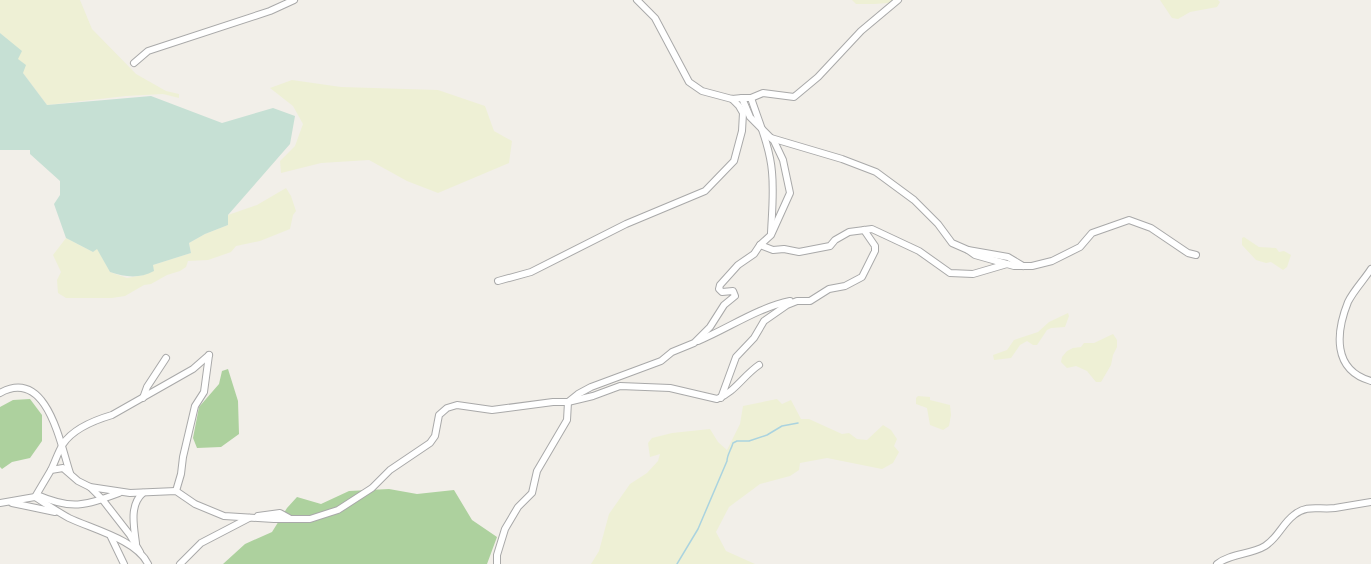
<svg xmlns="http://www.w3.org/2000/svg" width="1371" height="564" viewBox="0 0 1371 564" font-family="'Titillium Web',sans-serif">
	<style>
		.farmland { fill: #eef0d5 }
		.forest { fill: #add19e }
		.wetland { fill: #c6e0d4 }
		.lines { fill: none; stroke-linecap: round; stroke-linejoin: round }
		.stream { stroke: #aad3df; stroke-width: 1.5 }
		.minor-casing { stroke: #a9a9a9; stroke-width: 8 }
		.minor { stroke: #fff; stroke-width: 6 }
	</style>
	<rect width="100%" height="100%" fill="#f2efe9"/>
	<g class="farmland">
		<polygon points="0,0 80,0 92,29 136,74 166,91 179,94 179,98 163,94 126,96 47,105 23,73 18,59 6,38 0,33"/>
		<polygon points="852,0 894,0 888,3 874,4 856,4"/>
		<polygon points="1160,0 1218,0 1220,2 1217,7 1190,12 1178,19 1172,18"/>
		<polygon points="292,80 341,87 438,90 485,106 494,131 512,141 509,163 438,193 407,181 369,160 321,163 281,173 280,161 295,146 303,124 293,106 270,88"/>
		<polygon points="286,188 291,196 296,211 293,215 290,229 260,241 236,246 231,252 208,260 188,261 186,267 180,271 167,275 151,284 144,285 125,296 112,298 66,298 58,293 57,280 61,272 53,255 66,238 93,252 97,248 110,272 127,278 144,275 153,265 191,253 189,243 205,234 228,225 228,215 257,205"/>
		<polygon points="1244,237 1259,247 1276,248 1279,252 1284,251 1291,255 1287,267 1283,270 1271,262 1266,263 1256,260 1242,245 1242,238"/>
		<polygon points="1068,313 1069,316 1065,327 1051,328 1047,330 1037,345 1033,345 1027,341 1020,345 1011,358 994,360 993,355 1007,350 1014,340 1038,332 1049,322"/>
		<polygon points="1113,334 1117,340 1117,347 1113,355 1111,365 1101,382 1096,382 1087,371 1076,366 1067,368 1061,362 1062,357 1067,351 1073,348 1081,347 1084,343 1094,343"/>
		<polygon points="918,396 930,397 930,400 950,405 951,415 949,426 943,430 930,425 927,408 916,404 916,398"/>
		<polygon points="777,399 782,404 791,400 801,419 809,419 842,434 849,433 857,439 867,440 883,425 891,430 897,439 894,446 899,452 893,463 882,469 827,458 800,463 799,470 790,476 760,484 729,507 716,532 726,551 755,564 591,564 599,551 609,514 630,484 647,473 658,461 660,454 650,457 648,443 652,438 672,433 710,429 718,442 727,450 740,424 743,406"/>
	</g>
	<g class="forest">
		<polygon points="228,369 238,401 239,434 221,447 197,448 193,438 199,407 219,384 222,371"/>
		<polygon points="30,399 42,415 42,441 30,458 12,462 2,469 0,467 0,407 13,400"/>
		<polygon points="389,489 417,494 454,490 472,520 497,537 487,564 223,564 245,544 272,532 287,508 297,497 321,504 349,491"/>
	</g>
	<path class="wetland" d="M0 33 22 51 18 59 26 65 23 73 47 105 151 96 222 123 273 108 295 116 290 144 228 215V225L205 234 189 243 191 253 153 265 154 271C139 279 125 277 110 272L97 249 93 252 66 238 54 204 60 195V181L30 154V150H0Z"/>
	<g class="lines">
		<path class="stream" d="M677 564 698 529 727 461C727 455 731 450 733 443L737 441H749L767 435 782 426 798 423"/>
		<g class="minor-casing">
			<g id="minor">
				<polyline points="134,63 148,51 270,11 294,0"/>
				<polyline points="742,98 751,98 763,93 794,97 818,77 861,31 898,0"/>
				<path d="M751 98C759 122 770 147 772 172 774 193 772 212 771 233"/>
				<polyline points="771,138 842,159 876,172 914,200 938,224 952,243 968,250 975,255 1014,266 1032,266 1052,261 1080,247 1092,233 1129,220 1151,228 1188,253 1196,255"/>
				<polyline points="760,245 773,250 784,249 799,252 830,246 835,240 849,232 872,229 919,251 950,273 973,274 1007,264"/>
				<polyline points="968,250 1008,257 1023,266"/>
				<path d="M1371 269C1364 280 1354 290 1348 302 1336 332 1332 370 1371 381"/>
				<polyline points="498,281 531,272 626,224 705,191 734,161 742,131 743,113 739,106 732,99"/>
				<path d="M698 341C729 328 757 308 790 301"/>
				<path d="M0 393C47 367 60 443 70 473"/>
				<polyline points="143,398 147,387 166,358"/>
				<polyline points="721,398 736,357 754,338 764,321 787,305 797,301 810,301 829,289 845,286 862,277 875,251 875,246 864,230"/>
				<path d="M51 470C55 462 58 452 63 444 73 429 95 420 112 415L193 369 209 355"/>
				<polyline points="90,487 102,499 130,535 140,552"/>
				<polyline points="176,491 181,474 183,457 195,406 204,392 209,355"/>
				<path d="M37 495C72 510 84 506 119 493"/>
				<path d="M35 497C46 504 58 512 69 518 92 529 137 540 148 564"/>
				<path d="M0 503 35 497 51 470 63 468 78 481 90 487 130 493 176 491 195 504 224 516 274 519H310L338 510 372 488 390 470 430 443 435 436 439 415 447 408 457 405 492 410 553 402H568L593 396 620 386 670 388 717 399C734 393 744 375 759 365"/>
				<polyline points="12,503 55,512"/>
				<polyline points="258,516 280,513 289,518"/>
				<polyline points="111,537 124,564"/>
				<path d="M136 543C134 527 129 505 143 493"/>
				<polyline points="180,564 201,543 249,518"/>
				<polyline points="497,564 497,555 505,529 518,507 532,493 537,471 567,420 568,402 578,394 591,387 661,361 672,352 694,343 710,327 724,305 735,296 733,291 722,292 719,289 720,285 738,265 754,254 760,245 771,235 790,193 783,160 774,141 750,117 742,98 732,99 702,91 689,82 655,18 637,0"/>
				<path d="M1217 564C1231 553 1250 555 1265 546 1278 538 1282 524 1294 515 1307 504 1319 510 1335 508 1347 506 1359 504 1371 502"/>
			</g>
		</g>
		<use href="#minor" class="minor"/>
	</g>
</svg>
